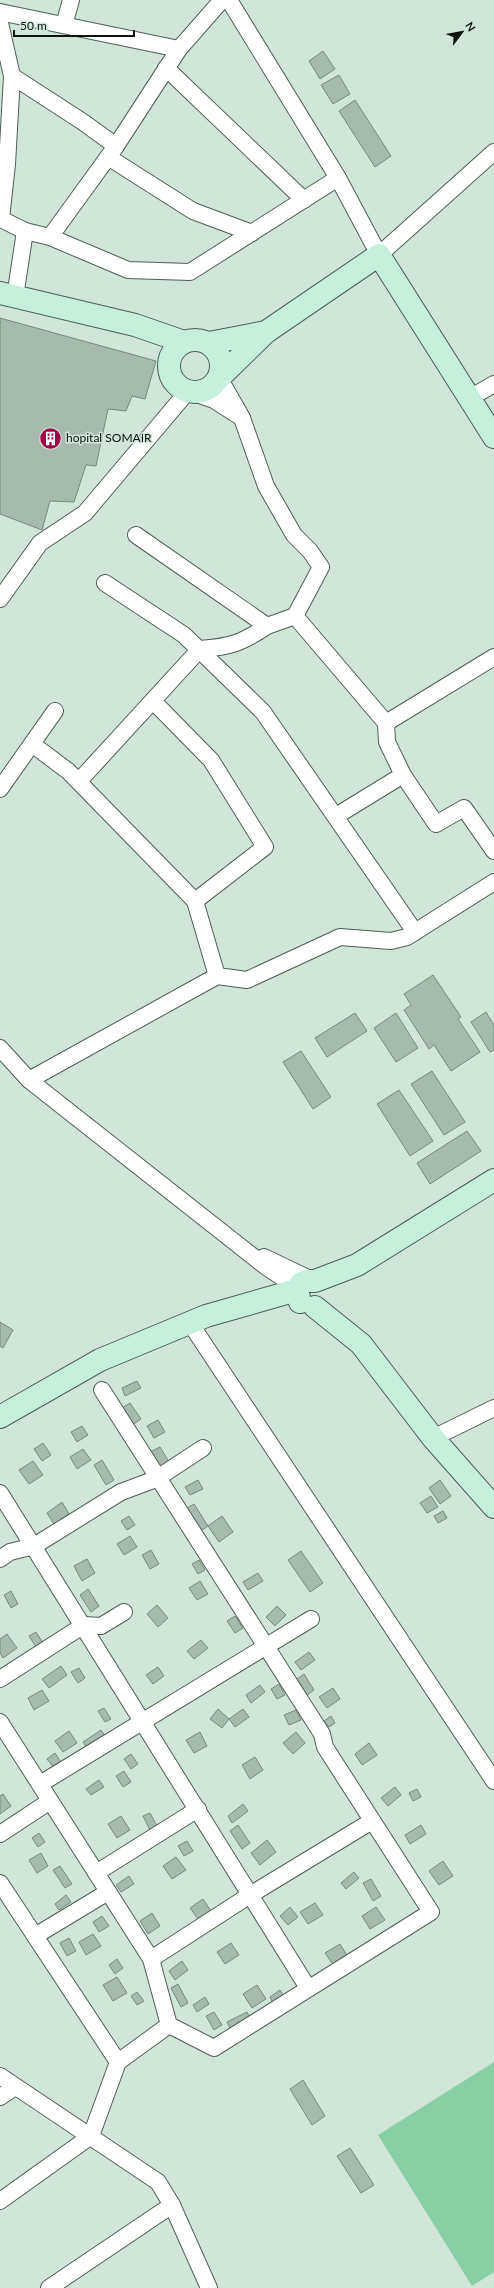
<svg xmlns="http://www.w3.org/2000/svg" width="494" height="2288" viewBox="0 0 494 2288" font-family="Lato,sans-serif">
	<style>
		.green { fill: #89cfa6 }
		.building { fill: #a6baad; stroke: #778a7e }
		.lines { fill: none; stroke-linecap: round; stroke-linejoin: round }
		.street-casing { stroke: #4d5f54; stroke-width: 18 }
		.secondary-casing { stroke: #4d5f54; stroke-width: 24 }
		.street { stroke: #fff; stroke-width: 16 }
		.secondary { stroke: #c5f1dc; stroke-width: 22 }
		.labels { text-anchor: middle; stroke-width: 3; stroke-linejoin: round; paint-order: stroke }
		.poi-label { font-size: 12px; fill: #0c130f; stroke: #d1e6d9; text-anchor: start }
	</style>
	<rect width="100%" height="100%" fill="#d1e6d9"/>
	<!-- green -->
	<polygon class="green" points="494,2062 494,2272 472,2286 378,2135"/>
	<!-- building -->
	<g class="building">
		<polygon points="323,51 335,69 320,79 309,61"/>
		<polygon points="339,75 350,94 333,104 321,85"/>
		<polygon points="355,100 391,156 375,167 339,111"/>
		<polygon points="0,318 156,361 145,399 132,396 126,411 108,409 96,466 86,465 74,502 50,501 42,530 0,514"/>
		<polygon points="433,975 461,1017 458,1019 480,1052 451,1071 434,1045 429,1049 404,1010 411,1005 404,994"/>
		<polygon points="486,1012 494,1025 494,1050 490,1052 471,1022"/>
		<polygon points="355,1013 367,1031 327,1057 315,1038"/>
		<polygon points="396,1013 418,1048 396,1062 374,1028"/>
		<polygon points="301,1051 331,1097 313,1109 283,1062"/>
		<polygon points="432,1071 465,1122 444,1135 411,1084"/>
		<polygon points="399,1090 433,1141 410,1156 377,1104"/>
		<polygon points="467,1131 481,1151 430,1184 417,1163"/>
		<polygon points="0,1322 13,1330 3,1348 0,1346"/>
		<polygon points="137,1381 141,1388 125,1396 122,1388"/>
		<polygon points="130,1403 141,1419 134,1424 122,1408"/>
		<polygon points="158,1420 165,1432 154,1438 147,1426"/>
		<polygon points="82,1426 88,1435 77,1442 71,1432"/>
		<polygon points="43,1443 51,1455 42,1461 34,1449"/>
		<polygon points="160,1447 169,1462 160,1468 150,1452"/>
		<polygon points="83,1449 91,1460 77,1469 70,1457"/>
		<polygon points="102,1460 114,1480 106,1485 94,1465"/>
		<polygon points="33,1461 43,1475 29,1484 19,1470"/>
		<polygon points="198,1480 203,1489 190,1495 185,1487"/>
		<polygon points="440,1480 451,1496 440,1504 429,1488"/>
		<polygon points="431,1496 438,1507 427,1513 420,1503"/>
		<polygon points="62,1502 69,1514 54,1524 47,1513"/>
		<polygon points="194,1504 208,1526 201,1531 187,1508"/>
		<polygon points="443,1511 447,1518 438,1523 434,1516"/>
		<polygon points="129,1516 135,1525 127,1530 121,1521"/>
		<polygon points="222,1516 233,1532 219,1542 208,1526"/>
		<polygon points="130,1536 137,1547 124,1555 117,1544"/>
		<polygon points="151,1550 159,1564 150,1569 142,1555"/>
		<polygon points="301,1551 323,1583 310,1592 288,1560"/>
		<polygon points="87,1559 95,1573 82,1581 74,1566"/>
		<polygon points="199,1560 205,1570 198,1574 192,1564"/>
		<polygon points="258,1573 263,1581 248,1590 243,1582"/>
		<polygon points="200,1581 208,1594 197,1600 189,1588"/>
		<polygon points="88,1589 99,1606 91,1612 80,1595"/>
		<polygon points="11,1591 18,1604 11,1608 4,1595"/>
		<polygon points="157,1605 168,1618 158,1627 147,1614"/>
		<polygon points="277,1606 286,1615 275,1626 266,1617"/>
		<polygon points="235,1616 243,1628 235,1633 227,1621"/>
		<polygon points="36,1632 45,1646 38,1650 29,1636"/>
		<polygon points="7,1634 17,1648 3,1658 0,1653 0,1639"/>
		<polygon points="201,1640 208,1648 194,1659 187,1651"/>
		<polygon points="309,1652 315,1660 301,1670 295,1662"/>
		<polygon points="61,1666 67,1675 49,1688 42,1679"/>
		<polygon points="158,1667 164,1676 153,1684 146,1675"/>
		<polygon points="79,1668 85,1678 78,1683 71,1672"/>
		<polygon points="304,1674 314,1690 307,1695 297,1679"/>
		<polygon points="279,1684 285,1695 277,1699 271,1689"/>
		<polygon points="260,1685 265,1692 251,1703 246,1695"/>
		<polygon points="333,1688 340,1699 327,1708 319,1697"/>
		<polygon points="42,1690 49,1701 34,1710 28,1698"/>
		<polygon points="104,1708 111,1719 105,1722 98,1711"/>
		<polygon points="218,1709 229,1719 222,1728 210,1719"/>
		<polygon points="243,1709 249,1717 235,1727 229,1719"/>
		<polygon points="296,1710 301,1720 289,1725 284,1715"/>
		<polygon points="331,1716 335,1723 329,1727 324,1721"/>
		<polygon points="101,1730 106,1737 88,1750 83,1742"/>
		<polygon points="69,1731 77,1743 63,1752 55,1741"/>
		<polygon points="200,1732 207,1746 194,1753 186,1740"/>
		<polygon points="296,1732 305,1743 293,1754 283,1743"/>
		<polygon points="369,1743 377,1755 362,1765 355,1754"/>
		<polygon points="55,1753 62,1764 55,1769 47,1759"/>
		<polygon points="131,1754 138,1764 131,1769 124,1759"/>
		<polygon points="255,1757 263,1770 250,1779 242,1765"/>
		<polygon points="124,1771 131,1782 123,1787 116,1776"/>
		<polygon points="99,1780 104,1787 91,1795 86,1789"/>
		<polygon points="395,1787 401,1795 388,1806 381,1798"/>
		<polygon points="417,1789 421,1797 413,1801 409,1793"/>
		<polygon points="3,1794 11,1806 0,1814 0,1796"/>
		<polygon points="243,1804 248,1811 232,1823 228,1816"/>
		<polygon points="150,1813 157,1826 150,1830 143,1816"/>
		<polygon points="121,1816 130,1830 117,1838 108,1824"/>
		<polygon points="238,1825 250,1843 242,1849 230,1831"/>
		<polygon points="421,1825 426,1834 410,1844 405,1835"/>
		<polygon points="39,1833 45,1842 38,1847 32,1838"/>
		<polygon points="267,1840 276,1852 260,1865 251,1853"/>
		<polygon points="187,1841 193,1851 184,1856 178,1846"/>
		<polygon points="41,1853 48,1866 37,1873 29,1860"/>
		<polygon points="176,1857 186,1870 172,1879 163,1866"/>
		<polygon points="443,1861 453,1876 439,1885 429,1871"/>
		<polygon points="60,1866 72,1884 65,1888 53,1870"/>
		<polygon points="354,1872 359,1878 346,1889 341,1883"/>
		<polygon points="129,1876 134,1884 121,1892 116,1885"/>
		<polygon points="371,1879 381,1896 373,1901 363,1883"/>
		<polygon points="66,1895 71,1902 59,1910 55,1904"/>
		<polygon points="203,1899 211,1911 198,1919 190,1908"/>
		<polygon points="315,1903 323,1915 308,1924 300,1912"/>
		<polygon points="290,1907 298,1917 288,1925 280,1916"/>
		<polygon points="376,1907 385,1920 370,1929 362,1916"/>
		<polygon points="152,1913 160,1926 148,1934 140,1921"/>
		<polygon points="102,1916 109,1926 99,1932 93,1922"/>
		<polygon points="93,1934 101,1946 86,1955 79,1942"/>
		<polygon points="69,1938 76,1951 67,1956 60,1943"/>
		<polygon points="231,1943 239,1955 225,1964 217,1952"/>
		<polygon points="340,1944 348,1957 334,1966 325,1953"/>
		<polygon points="117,1959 123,1968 115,1974 109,1965"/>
		<polygon points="182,1961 188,1970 175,1980 169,1971"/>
		<polygon points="117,1977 127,1993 113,2001 103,1985"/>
		<polygon points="178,1984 188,2003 181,2007 171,1988"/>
		<polygon points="257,1985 266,1999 252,2008 243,1994"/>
		<polygon points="280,1990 284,1997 273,2003 270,1997"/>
		<polygon points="137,1992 144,2001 137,2005 131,1996"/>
		<polygon points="205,1997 209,2004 197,2012 193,2005"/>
		<polygon points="214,2012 222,2025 214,2030 206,2016"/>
		<polygon points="247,2012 250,2018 230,2028 227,2022"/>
		<polygon points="303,2080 325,2116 312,2125 290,2089"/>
		<polygon points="350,2148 374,2185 361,2193 337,2156"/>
	</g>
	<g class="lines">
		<defs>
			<g id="street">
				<polyline points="229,0 338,178 379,255 494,152"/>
				<polyline points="0,12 179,49"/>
				<polyline points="0,23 12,76 7,164 1,219 25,231 15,297"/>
				<polyline points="64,25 71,0"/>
				<polyline points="166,68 304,200"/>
				<polyline points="12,76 83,122 116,146"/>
				<polyline points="108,157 193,211 252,233"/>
				<polyline points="25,231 50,237 116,146 179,49 222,0"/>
				<polyline points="50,237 128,270 190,272 338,178"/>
				<polyline points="217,382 225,388 242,418 266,486 294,535 310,551 321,567 295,616"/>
				<polyline points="470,398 494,384"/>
				<polyline points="136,535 267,626 295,616 386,723 494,657"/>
				<polyline points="105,583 184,635 263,712 415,932"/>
				<polyline points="0,599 40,543 85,513 188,391 214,400 242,418"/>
				<polyline points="153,701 211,760 265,847 195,901"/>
				<polyline points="386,723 387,742 403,775 436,824 464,808 494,851"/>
				<polyline points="32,744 68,771 195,901 217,976"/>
				<path d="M 79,781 L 200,649 C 230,647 242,643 267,626"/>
				<polyline points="0,789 55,711"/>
				<polyline points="336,816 403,775"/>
				<polyline points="0,1048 29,1080 265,1266 298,1288"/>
				<polyline points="29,1080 217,976 247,980 340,937 391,941 407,937 494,882"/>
				<polyline points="264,1257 312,1280"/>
				<polyline points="190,1323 494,1781"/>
				<polyline points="433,1438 494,1408"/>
				<polyline points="0,1493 308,1988"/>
				<polyline points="0,1559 10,1552 34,1546 121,1492 156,1479 203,1448"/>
				<polyline points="0,1679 84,1625 101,1626 124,1612"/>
				<polyline points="0,1722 151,1959 169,2025 214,2048 431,1912 325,1747 322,1734 102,1390"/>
				<polyline points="40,1784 311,1619"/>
				<polyline points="0,1834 50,1801"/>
				<polyline points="96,1873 198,1809"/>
				<polyline points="0,1883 118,2062"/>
				<polyline points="35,1936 108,1892"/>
				<polyline points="151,1959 250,1895 372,1821"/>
				<polyline points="0,2076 158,2182 172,2205 209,2288"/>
				<polyline points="0,2097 15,2087"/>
				<polyline points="0,2201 91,2136 118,2062 169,2025"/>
				<polyline points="49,2288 172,2205"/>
			</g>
			<g id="secondary">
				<polyline points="0,293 135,325 184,342"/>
				<circle cx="195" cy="366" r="26"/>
				<polyline points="209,343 266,332"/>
				<polyline points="220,377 266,332 379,255 494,437"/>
				<polyline points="300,1302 297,1290 301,1283 306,1281 315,1281 357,1265 494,1180"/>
				<polyline points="315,1307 361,1344 433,1438 494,1507"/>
				<polyline points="0,1417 100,1360 206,1316 297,1290"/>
			</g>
		</defs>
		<!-- street casing -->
		<use href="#street" class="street-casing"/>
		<!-- secondary casing -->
		<use href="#secondary" class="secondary-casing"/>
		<!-- street -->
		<use href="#street" class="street"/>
		<!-- secondary -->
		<use href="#secondary" class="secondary"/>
	</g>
	<!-- icons -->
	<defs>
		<symbol id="building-disc" viewBox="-11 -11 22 22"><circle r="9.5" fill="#a00444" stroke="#d1e6d9"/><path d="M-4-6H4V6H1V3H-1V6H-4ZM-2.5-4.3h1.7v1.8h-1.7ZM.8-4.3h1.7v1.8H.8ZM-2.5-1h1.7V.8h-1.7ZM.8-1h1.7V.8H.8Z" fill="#fff"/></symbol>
	</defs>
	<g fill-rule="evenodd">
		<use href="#building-disc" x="38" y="426" width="25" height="25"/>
	</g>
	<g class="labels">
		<!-- poi labels -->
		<g class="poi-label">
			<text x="66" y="442">hopital SOMAIR</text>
		</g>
	</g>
	<!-- north arrow -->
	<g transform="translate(462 32) rotate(58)" stroke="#d1e6d9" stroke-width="3" paint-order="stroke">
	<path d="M0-3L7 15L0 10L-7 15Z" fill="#0c130f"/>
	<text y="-6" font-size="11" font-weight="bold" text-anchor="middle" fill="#0c130f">N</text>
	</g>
	<!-- scale -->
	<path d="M14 30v6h120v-6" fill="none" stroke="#0c130f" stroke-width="2"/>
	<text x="20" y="30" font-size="12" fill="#0c130f" stroke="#d1e6d9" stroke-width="3" paint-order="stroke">50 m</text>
</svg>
